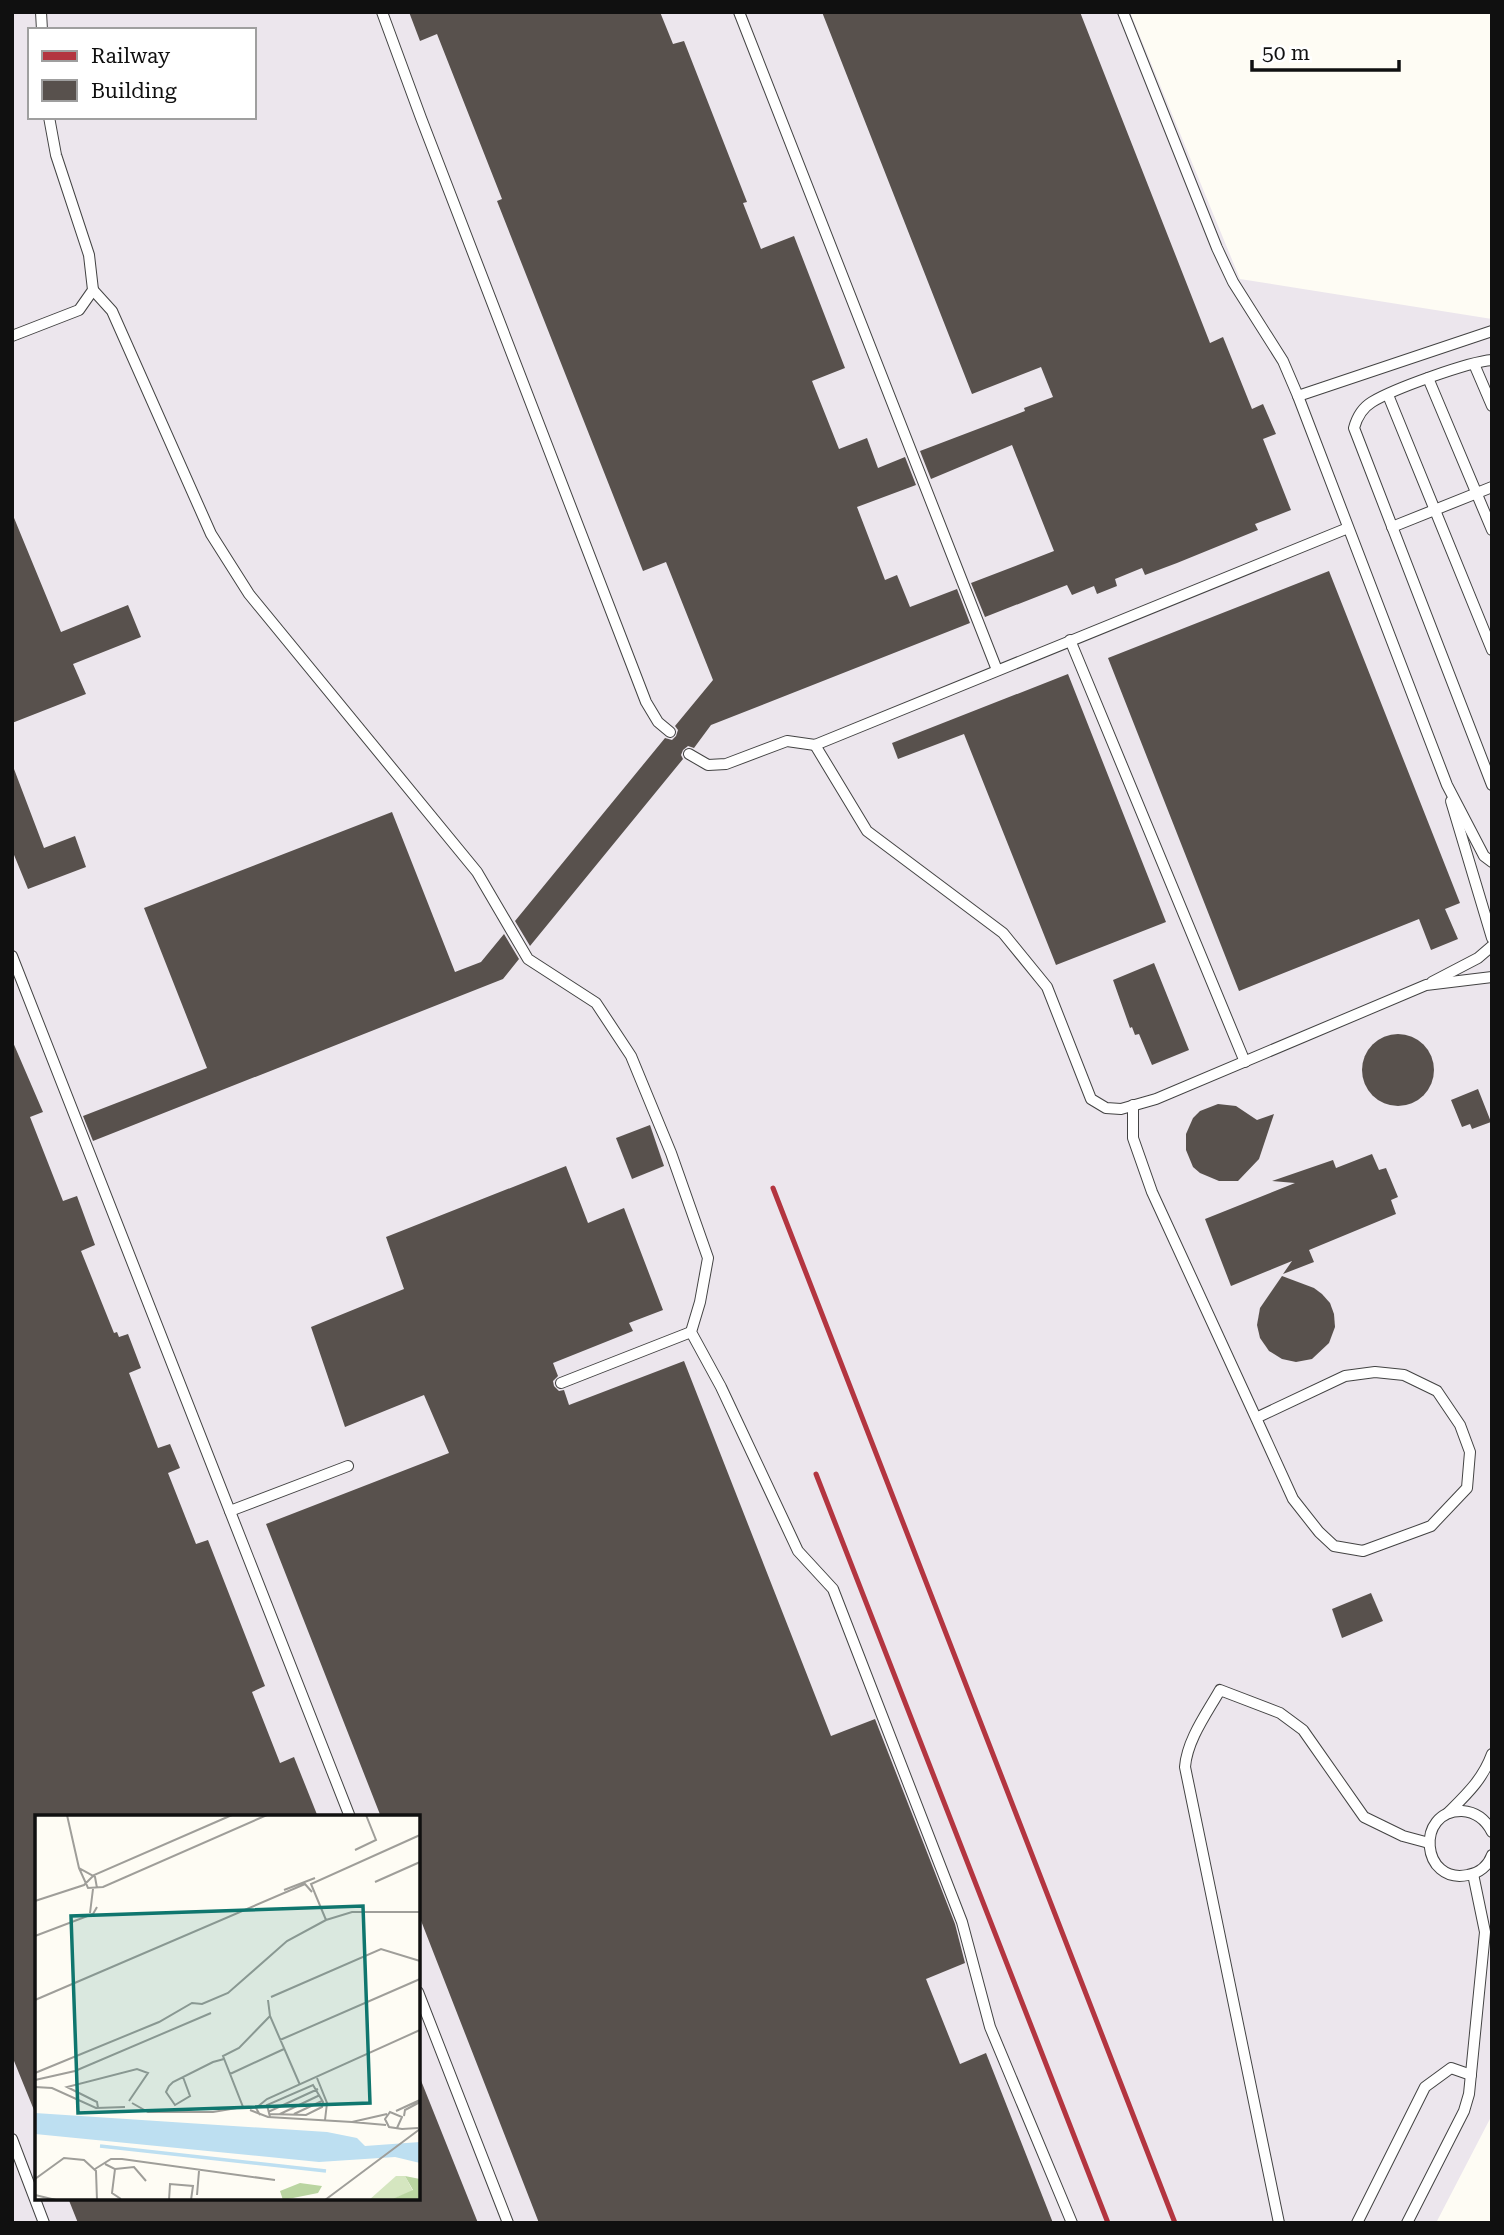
<svg xmlns="http://www.w3.org/2000/svg" width="1504" height="2235" viewBox="0 0 1504 2235" font-family="'Roboto Serif',serif">
	<style>
		.industrial { fill: #ece6ed; fill-rule: evenodd }
		.building { fill: #58514d }
		.lines { fill: none; stroke-linecap: round; stroke-linejoin: round }
		.lane-casing { stroke: #434343; stroke-width: 12 }
		.lane { stroke: #fff; stroke-width: 10 }
		.rail { stroke: #b33540; stroke-width: 5 }
		.inset-river { fill: none; stroke: #bddff1; stroke-width: 3.5 }
		.inset-road { fill: none; stroke: #9f9e99; stroke-width: 2 }
		.view { fill: #0f766e; fill-opacity: 0.15; stroke: #0f766e; stroke-width: 3.5 }
		.inset-edge { fill: none; stroke: #101010; stroke-width: 3.5 }
	</style>
	<rect width="100%" height="100%" fill="#fefcf4"/>
	<!-- industrial -->
	<path class="industrial" d="M 12,12 L 1130,12 L 1240,279 L 1492,319 L 1492,2115 L 1436,2223 L 12,2223 ZM 30,30 L 254,30 L 254,117 L 30,117 ZM 37,1817 L 418,1817 L 418,2198 L 37,2198 Z"/>
	<!-- building -->
	<g class="building">
		<polygon points="409,12 660,12 673,44 684,41 747,202 743,203 761,249 794,236 845,368 812,381 839,449 867,438 878,468 905,457 916,485 857,507 885,580 897,575 910,607 957,589 970,623 711,725 694,748 688,746 683,750 681,755 683,759 530,946 515,921 665,738 672,740 676,736 678,730 675,726 713,680 666,562 643,571 497,201 502,199 437,34 420,41"/>
		<polygon points="822,12 1080,12 1210,343 1223,337 1252,409 1263,404 1276,434 1263,439 1291,510 1255,524 1258,530 1177,563 1145,575 1142,568 1115,579 1117,586 1097,594 1094,586 1072,595 1067,585 985,617 971,583 1054,551 1012,445 931,479 920,451 1025,411 1024,408 1053,397 1041,367 972,394"/>
		<polygon points="12,513 61,632 128,605 141,637 73,664 86,694 12,723"/>
		<polygon points="1329,571 1460,903 1445,909 1458,939 1431,950 1419,919 1239,991 1108,658"/>
		<polygon points="1068,674 1166,922 1056,965 964,734 898,759 892,743"/>
		<polygon points="14,769 44,848 75,836 86,867 28,889 12,850"/>
		<polygon points="392,812 455,972 481,962 504,934 519,959 503,979 93,1141 83,1116 207,1068 144,908"/>
		<polygon points="1154,963 1189,1050 1152,1065 1139,1034 1135,1035 1132,1027 1130,1028 1113,980"/>
		<circle cx="1398" cy="1070" r="36"/>
		<polygon points="12,1040 43,1112 30,1117 63,1201 77,1196 95,1245 81,1251 114,1333 117,1332 119,1337 128,1334 141,1368 129,1373 158,1448 170,1444 180,1468 168,1473 196,1544 208,1540 265,1686 252,1692 280,1763 294,1757 318,1817 37,1817 36,2115 12,2056"/>
		<polygon points="1478,1089 1491,1122 1472,1129 1470,1124 1462,1127 1451,1100"/>
		<polygon points="1218,1104 1236,1106 1257,1120 1274,1114 1259,1159 1238,1181 1219,1181 1200,1173 1193,1167 1186,1150 1186,1134 1193,1118 1200,1111"/>
		<polygon points="650,1125 664,1166 632,1179 616,1138"/>
		<polygon points="1372,1154 1379,1170 1386,1168 1398,1197 1391,1200 1396,1214 1309,1250 1314,1262 1283,1274 1292,1261 1231,1286 1205,1219 1295,1183 1272,1181 1333,1160 1336,1168"/>
		<polygon points="566,1166 588,1223 624,1208 663,1310 629,1323 633,1331 553,1363 558,1376 553,1381 554,1386 559,1391 564,1390 569,1405 684,1361 831,1736 875,1719 955,1924 965,1963 926,1979 960,2064 986,2053 1053,2223 539,2223 418,1913 418,1817 381,1817 266,1524 449,1453 424,1395 345,1427 311,1327 404,1289 386,1237"/>
		<polygon points="1282,1276 1314,1288 1322,1294 1330,1303 1334,1314 1335,1327 1329,1343 1312,1359 1296,1362 1282,1359 1269,1351 1260,1338 1257,1325 1260,1308"/>
		<polygon points="1371,1593 1383,1621 1342,1638 1332,1609"/>
		<polygon points="418,2073 478,2223 78,2223 68,2198 418,2198"/>
	</g>
	<g class="lines">
		<defs>
			<g id="lane">
				<polyline points="41,12 42,30"/>
				<polyline points="382,12 421,118 646,702 658,722 670,732"/>
				<polyline points="739,12 997,670"/>
				<polyline points="1123,12 1217,248 1233,282 1283,361 1298,396 1447,785 1484,856 1492,862"/>
				<polyline points="93,290 112,311 211,534 249,594 477,872 528,959 596,1003 631,1056 671,1153 708,1258 700,1302 691,1332 721,1387 798,1551 833,1589 962,1922 990,2027 1072,2223"/>
				<polyline points="12,336 79,310 93,290 89,255 56,155 49,117"/>
				<path d="M 1492,360 C 1468,362 1393,389 1372,402 C 1362,408 1357,417 1354,428 L 1492,785"/>
				<polyline points="1474,364 1492,406"/>
				<polyline points="1428,378 1492,530"/>
				<polyline points="1388,395 1492,650"/>
				<polyline points="1298,396 1492,331"/>
				<polyline points="1392,527 1492,487"/>
				<polyline points="1070,640 1245,1062"/>
				<polyline points="815,745 867,831 1003,933 1047,987 1091,1099 1106,1108 1121,1109 1156,1099 1426,985 1492,977"/>
				<polyline points="689,754 708,765 726,764 787,741 815,745 1348,528"/>
				<polyline points="1451,801 1492,938"/>
				<polyline points="12,956 350,1817"/>
				<polyline points="1432,982 1478,958 1492,946"/>
				<polyline points="1133,1105 1133,1138 1152,1192 1256,1418 1293,1499 1319,1532 1334,1546 1363,1551 1431,1526 1467,1488 1470,1452 1460,1425 1437,1391 1404,1375 1375,1372 1345,1376 1256,1418"/>
				<polyline points="561,1383 691,1332"/>
				<polyline points="230,1511 348,1466"/>
				<path d="M 1448,1813 C 1467,1794 1483,1779 1492,1754"/>
				<path d="M 1492,1832 C 1486,1820 1476,1812 1462,1811 C 1415,1810 1421,1885 1468,1875 C 1479,1873 1488,1866 1492,1855"/>
				<polyline points="418,1992 508,2223"/>
				<polyline points="12,2139 44,2223"/>
				<path d="M 1279,2223 L 1185,1767 C 1187,1740 1207,1713 1220,1690 L 1280,1713 L 1303,1730 L 1364,1817 L 1403,1836 L 1429,1843"/>
				<polyline points="1357,2223 1425,2087 1451,2068 1471,2075"/>
				<polyline points="1407,2223 1464,2111 1469,2094 1485,1932 1473,1874"/>
			</g>
		</defs>
		<!-- lane casing -->
		<use href="#lane" class="lane-casing"/>
		<!-- lane -->
		<use href="#lane" class="lane"/>
		<!-- rail -->
		<g class="rail">
			<polyline points="773,1188 1175,2223"/>
			<polyline points="816,1474 1108,2223"/>
		</g>
	</g>
	<!-- overview -->
	<g transform="translate(35 1815)">
		<rect width="385" height="385" fill="#fefcf4"/>
		<path d="M 361,361 L 370,361 L 378,376 L 355,385 L 334,385 Z" fill="#d5e6c0"/>
		<path d="M 370,361 L 385,364 L 385,385 L 355,385 L 378,375 ZM 265,368 L 287,371 L 283,378 L 248,385 L 245,376 Z" fill="#bad5a1"/>
		<path d="M 0,298 L 292,317 L 322,323 L 330,331 L 385,327 L 385,348 L 360,342 L 284,347 L 0,319 Z" fill="#bddff1"/>
		<path class="inset-river" d="M 65,331 L 291,356"/>
		<path class="inset-road" d="M 32,0 L 44,53 L 60,62 L 62,73M 385,20 L 276,69 L 291,105 L 317,97 L 385,97M 320,35 L 341,25 L 331,0M 44,53 L 53,73 L 68,72 L 232,0M 340,67 L 385,47M 249,75 L 280,63M 0,86 L 49,70 L 59,60 L 197,0M 55,98 L 58,74M 0,121 L 58,99 L 62,92M 236,182 L 346,134 L 385,146M 0,185 L 270,69 L 277,77M 233,185 L 235,201 L 265,270M 245,225 L 385,164M 0,258 L 124,207 L 157,188 L 167,189 L 193,178 L 252,126 L 291,105M 195,259 L 249,234M 148,262 L 155,281 L 140,290 L 131,277 L 134,271 L 138,267 L 178,247 L 189,244M 282,263 L 292,288 L 290,305M 0,265 L 40,256 L 176,198M 0,272 L 17,273 L 61,293 L 90,292M 97,288 L 113,297 L 178,297 L 208,292 L 188,241 L 204,233 L 235,201M 63,293 L 62,287 L 32,272 L 102,254 L 113,258 L 94,286M 215,295 L 233,302 L 317,307M 361,296 L 385,285M 233,297 L 283,274M 245,299 L 285,280M 259,299 L 287,286M 225,300 L 221,293 L 232,284 L 385,215M 369,301 L 370,295 L 385,287M 235,302 L 232,290 L 278,270 L 288,287 L 287,292 L 271,300 L 235,299M 351,310 L 317,307 L 352,299M 362,313 L 367,302 L 355,297 L 350,304 L 354,312 L 367,314 L 383,313M 70,349 L 80,354 L 77,378 L 86,384M 60,354 L 76,344 L 87,344 L 240,365M 80,354 L 99,352 L 111,366M 0,364 L 29,343 L 49,345 L 61,356 L 62,385M 0,380 L 21,385M 162,380 L 164,356M 134,385 L 135,369 L 158,371 L 156,385M 290,385 L 385,314"/>
		<path class="view" d="M 328,91 L 335,288 L 43,298 L 36,101 Z"/>
		<rect width="385" height="385" class="inset-edge"/>
	</g>
	<!-- border -->
	<rect width="1504" height="2235" fill="none" stroke="#101010" stroke-width="28"/>
	<!-- legend -->
	<rect x="28" y="28" width="228" height="91" fill="#ffffff" stroke="#9f9f9f" stroke-width="2"/>
	<rect x="42" y="51" width="35" height="10" fill="#b33540" stroke="#9f9f9f" stroke-width="2"/>
	<text x="91" y="63" font-size="21" fill="#101010">Railway</text>
	<rect x="42" y="80" width="35" height="21" fill="#58514d" stroke="#9f9f9f" stroke-width="2"/>
	<text x="91" y="98" font-size="21" fill="#101010">Building</text>
	<!-- scale -->
	<path d="M1252 60v10h147v-10" fill="none" stroke="#101010" stroke-width="3.5"/>
	<text x="1262" y="60" font-size="21" fill="#101010" stroke="#ffffff" stroke-width="5" paint-order="stroke">50 m</text>
</svg>
